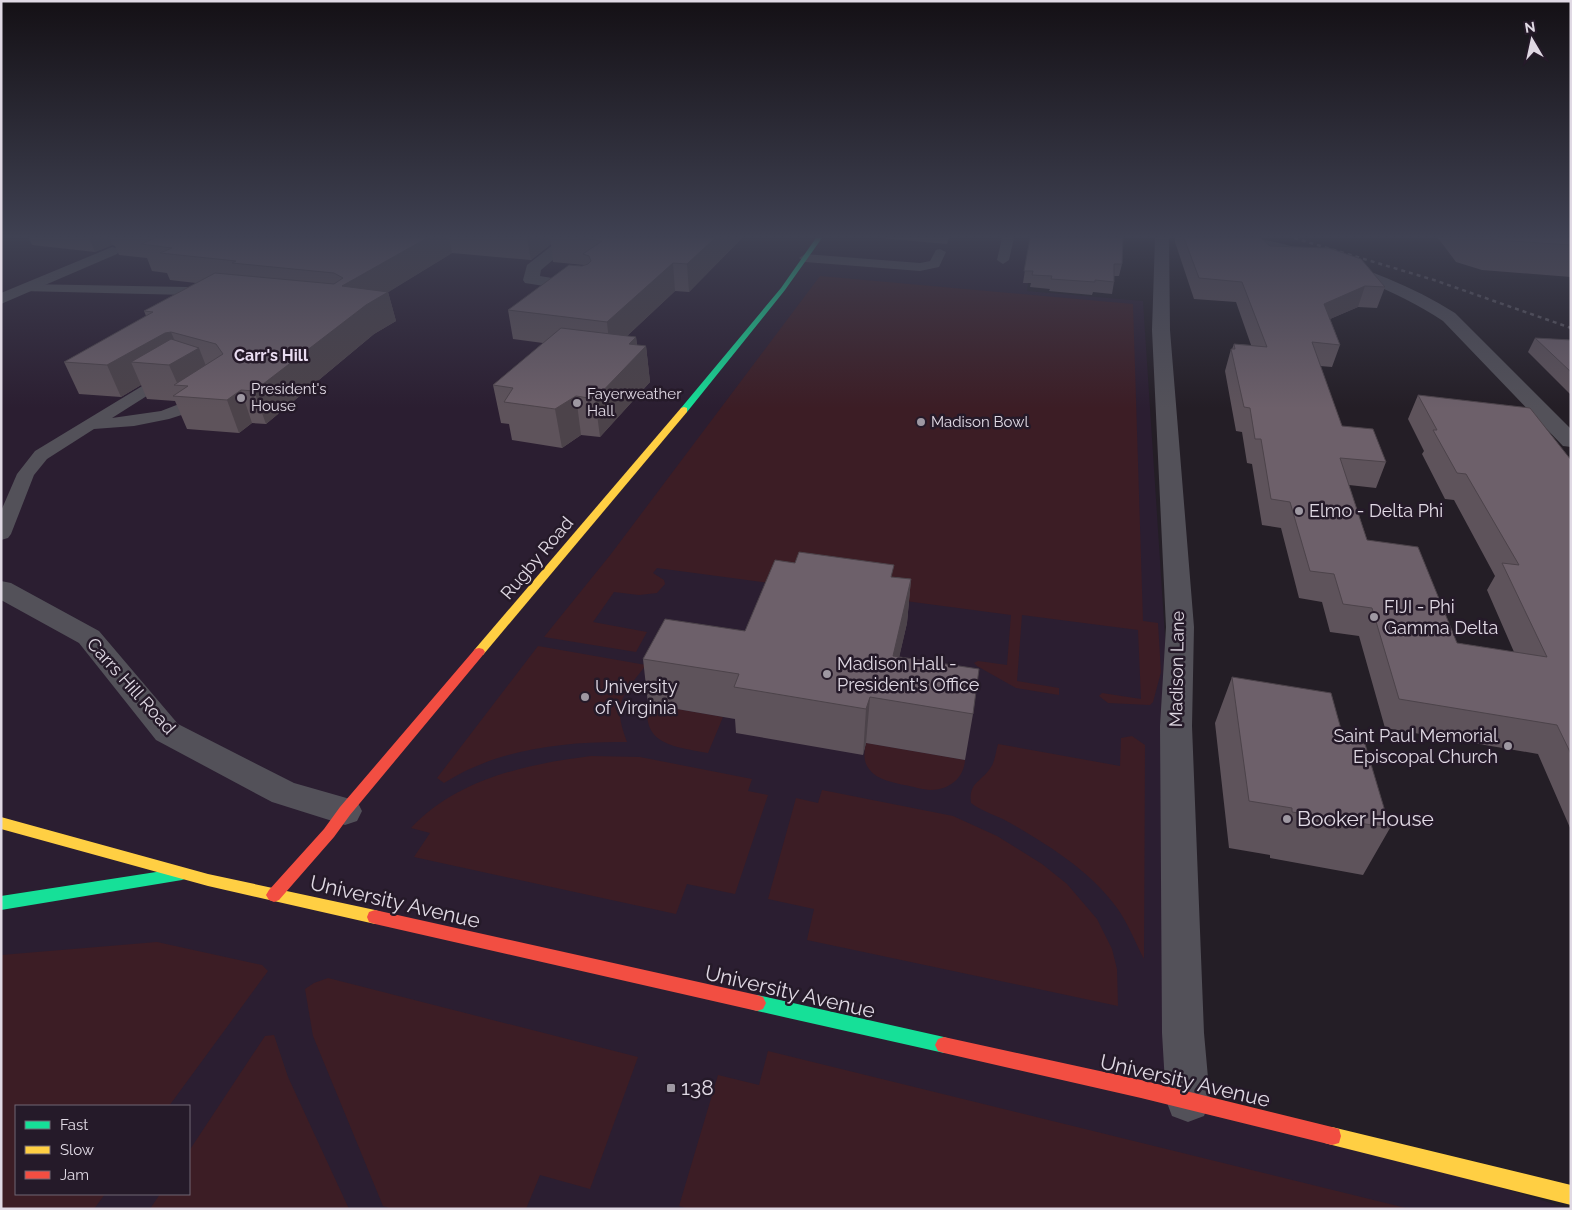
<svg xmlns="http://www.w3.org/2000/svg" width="1572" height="1210" viewBox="0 0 1572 1210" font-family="Raleway,sans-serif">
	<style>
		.built { fill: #2b1e31; fill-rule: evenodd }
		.green { fill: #3c1d25 }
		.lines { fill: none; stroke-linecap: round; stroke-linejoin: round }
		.lane { fill: #535159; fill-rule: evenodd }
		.street { fill: #535159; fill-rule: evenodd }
		.fast { fill: #16e098; fill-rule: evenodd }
		.slow { fill: #ffcf43; fill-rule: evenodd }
		.jam { fill: #f24e42; fill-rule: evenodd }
		.rail { stroke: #5e5a62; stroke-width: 2.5; stroke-dasharray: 4 4; stroke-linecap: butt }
		.wall { fill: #5e535b }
		.shaded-wall { fill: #4c434a }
		.building { fill: #6d606a; stroke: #4c434a }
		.poi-dot { fill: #9e98a2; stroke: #251a29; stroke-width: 2 }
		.labels { text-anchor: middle; stroke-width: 5; stroke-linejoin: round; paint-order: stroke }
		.far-poi-label { font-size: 15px; fill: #e0d9e4; stroke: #251a29; text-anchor: start }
		.far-neighbourhood-label { font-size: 16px; font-weight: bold; fill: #e9dcf1; stroke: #251a29 }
		.poi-label { font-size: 18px; fill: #e0d9e4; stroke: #251a29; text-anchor: start }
		.street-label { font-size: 18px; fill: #e0d9e4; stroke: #251a29 }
		.near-poi-label { font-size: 21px; fill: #e0d9e4; stroke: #251a29; text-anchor: start }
		.near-street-label { font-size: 21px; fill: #e0d9e4; stroke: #251a29 }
	</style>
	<rect width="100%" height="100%" fill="#241e26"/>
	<!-- built -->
	<path class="built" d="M 1,238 L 1035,238 L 1027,291 L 1143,301 L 1195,1094 L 1571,1209 L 1,1209 ZM 16,1106 L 189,1106 L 189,1194 L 16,1194 Z"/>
	<!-- green -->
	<g class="green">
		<polygon points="820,276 1133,304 1143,621 1158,623 1161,672 1153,702 1150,705 1108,703 1099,696 1102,693 1141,699 1138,630 1022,615 1017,681 1059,688 1059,695 1016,688 977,666 974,663 978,661 1007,665 1011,615 657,568 653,573 664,580 665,584 657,593 639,595 614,592 593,622 647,632 636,652 544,637 611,554"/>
		<path d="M 538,646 L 646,665 C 622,696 612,703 627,742 C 565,741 497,749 444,783 L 437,778 Z"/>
		<path d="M 648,704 L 723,717 L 708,753 C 678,747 641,746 648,704 Z"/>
		<path d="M 1132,736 L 1145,745 L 1144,959 C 1135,942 1128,923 1117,908 C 1090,871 1051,847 1012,824 C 999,816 983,812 971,803 C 968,782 983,781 991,767 C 995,761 996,751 998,744 L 1120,766 L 1121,738 Z"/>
		<path d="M 866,743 L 965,760 C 964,778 949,790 931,790 C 923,790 912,786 904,785 C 892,782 877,780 869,769 C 863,761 864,753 866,743 Z"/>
		<path d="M 591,756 L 640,757 L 752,779 L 748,791 L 768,795 L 735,894 L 687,884 L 676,914 L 414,857 L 430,833 L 411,828 C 457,779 527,764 591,756 Z"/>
		<polygon points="822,790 953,816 997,836 1042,864 1067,884 1097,919 1112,949 1117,969 1118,1006 807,940 814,909 768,899 796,798 818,803"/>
		<polygon points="157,942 262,965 268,971 169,1106 16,1106 16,1194 105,1194 94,1209 1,1209 1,955"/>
		<polygon points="328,978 638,1057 590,1189 540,1175 526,1209 393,1209 383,1206 313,1036 305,989 314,983"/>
		<polygon points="274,1035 288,1077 349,1209 150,1209 160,1194 189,1194 189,1151 265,1036"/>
		<polygon points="768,1051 1410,1209 689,1209 679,1206 718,1075 759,1085"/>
	</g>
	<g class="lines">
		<!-- lane -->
		<g class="lane">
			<polygon points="1002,238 1014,238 1009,260 1003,264 997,260"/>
			<polygon points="940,249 946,252 939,267 920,271 805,262 799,258 805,254 920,263 930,261 936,250"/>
			<polygon points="26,284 187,287 210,290 216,294 210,298 187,295 22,291 20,288"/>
			<polygon points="167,372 172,374 175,377 172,380 112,418 161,411 205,394 211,396 213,399 197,410 169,419 134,426 94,429 47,459 34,475 11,534 8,538 1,540 1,511 17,474 35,451 162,374"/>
		</g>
		<!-- street -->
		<g class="street">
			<polygon points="562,238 579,238 541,270 540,276 588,284 590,287 588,290 582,292 525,283 523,280 527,265"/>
			<polygon points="1155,238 1169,238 1170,330 1194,627 1192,726 1204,1033 1210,1100 1204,1116 1188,1122 1172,1116 1166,1100 1162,1033 1160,726 1166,627 1152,330"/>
			<path d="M 1238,238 C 1268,238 1288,245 1317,254 C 1366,268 1412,286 1455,313 L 1571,429 L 1571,447 L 1563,446 L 1443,321 C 1381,280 1311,261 1240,241 Z"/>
			<polygon points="112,247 117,248 119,251 117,254 1,304 1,293"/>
			<polygon points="1,581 11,583 99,631 178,724 294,783 357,801 362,811 357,821 345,825 272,802 156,740 79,643 1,600"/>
		</g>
		<!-- fast -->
		<g class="fast">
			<polygon points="816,238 822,238 785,290 687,412 681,412 681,408 781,288"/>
			<polygon points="182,868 187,870 190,874 187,878 182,880 1,910 1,896"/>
			<polygon points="757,995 944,1037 950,1039 953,1045 950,1051 944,1053 757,1011 751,1009 748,1003 751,997"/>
		</g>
		<!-- slow -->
		<g class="slow">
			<polygon points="684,407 687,408 687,412 483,655 475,655 473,652 475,649 681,408"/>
			<polygon points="1,817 208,874 375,910 381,912 383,917 381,922 375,924 208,886 1,829"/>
			<polygon points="1332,1127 1571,1185 1571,1205 1332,1145 1325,1143 1323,1136 1325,1129"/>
		</g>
		<!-- jam -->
		<g class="jam">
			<polygon points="479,648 483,649 485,652 483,655 350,815 334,837 279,900 274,902 269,900 266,895 269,890 324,829 340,807 475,649"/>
			<polygon points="375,910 757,995 763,997 766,1003 763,1009 757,1011 375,924 369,922 367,917 369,912"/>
			<polygon points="944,1037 1141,1080 1332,1127 1339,1129 1341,1136 1339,1143 1332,1145 1141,1098 944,1053 938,1051 935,1045 938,1039"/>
		</g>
		<!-- rail -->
		<polyline class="rail" points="1294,238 1434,280 1571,328"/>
	</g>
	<!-- wall -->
	<g class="wall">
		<polygon points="29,238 742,238 689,292 675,291 627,336 636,337 637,345 646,346 650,382 600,437 581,435 562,448 512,440 509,424 501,423 493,385 543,343 513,339 508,310 584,265 553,262 551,244 531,260 452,253 388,292 396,321 374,334 266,424 252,423 239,433 187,429 175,401 147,399 141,385 121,397 79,394 64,362 146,316 144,311 196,283 170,280 167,273 152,271 147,258 119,255 115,246 112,245 95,252 32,245"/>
		<polygon points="880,238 949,238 947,244"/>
		<polygon points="1030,238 1122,264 1119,276 1114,276 1114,282 1112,294 1093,292 1092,295 1049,291 1050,289 1030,287 1031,283 1023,283"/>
		<polygon points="1175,238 1261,238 1270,246 1385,287 1377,308 1358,307 1330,319 1340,345 1332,367 1320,366 1342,426 1386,462 1376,488 1349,485 1367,540 1457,643 1514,652 1487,590 1495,576 1454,500 1445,499 1422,454 1424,451 1408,419 1418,395 1571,460 1571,830 1538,754 1385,728 1359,636 1330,632 1322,602 1299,598 1281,528 1262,525 1252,464 1247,463 1242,432 1236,431 1225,371 1231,349 1232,349 1234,344 1251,345 1236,302 1194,299 1175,242"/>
		<polygon points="1438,238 1571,238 1571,277 1482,270 1456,262"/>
		<polygon points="1535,338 1571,340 1571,395 1528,352"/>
		<polygon points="893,577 911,579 907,623 899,657 973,714 965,760 866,743 863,755 736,733 735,719 648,704 643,659 745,631"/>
		<polygon points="1232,677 1344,740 1390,828 1363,875 1270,858 1270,855 1229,848 1215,723"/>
	</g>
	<!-- shaded-wall -->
	<g class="shaded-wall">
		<polygon points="89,238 110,238 112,245 95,252"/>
		<polygon points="427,238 449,238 452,253 387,293 388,292 396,321 374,334 266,424 254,391 342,286"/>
		<polygon points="527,238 550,238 551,244 531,260"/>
		<polygon points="715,238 742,238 689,292 687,264"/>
		<polygon points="673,263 675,291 610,352 607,322"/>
		<polygon points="1365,286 1358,307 1316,325 1324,304"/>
		<polygon points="171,332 182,358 199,348 213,384 188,386 178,385 169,365 131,362 141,385 121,397 107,365 165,333"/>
		<polygon points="636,337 638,354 646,346 650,382 600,437 595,399 629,344"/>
		<polygon points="241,390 252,423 239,433 227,400"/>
		<polygon points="576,396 581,435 562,448 555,409"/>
		<polygon points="911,579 907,623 889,702 893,656"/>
		<polygon points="870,697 866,743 863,755 866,709"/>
	</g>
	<!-- building -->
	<g class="building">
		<polygon points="155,238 427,238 342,286 388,292 366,305 254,391 241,390 227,400 173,396 188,386 174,385 223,354 216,344 171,332 165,333 107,365 64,362 153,312 144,311 215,273 334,284 343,278 334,273 232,263 236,261 160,253 172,248 141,244"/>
		<polygon points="579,238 715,238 687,264 673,263 607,322 508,310 569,265 582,266 588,264 591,261 589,256 583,254 602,241"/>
		<polygon points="1030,238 1123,238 1122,264 1114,264 1114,282 1095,280 1095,282 1051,279 1052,276 1032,275 1033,271 1024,271"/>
		<polygon points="1184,238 1261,238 1270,246 1329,248 1361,259 1385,287 1365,286 1324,304 1340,345 1312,342 1342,426 1373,429 1386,462 1340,458 1367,540 1418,547 1457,643 1547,657 1502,563 1519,565 1466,474 1457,473 1433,430 1437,430 1418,395 1530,408 1571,460 1571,754 1557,725 1399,699 1372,608 1343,604 1334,574 1310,571 1290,502 1271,499 1261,439 1255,439 1250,408 1244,407 1231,349 1235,349 1234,344 1267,347 1242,282 1199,278"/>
		<polygon points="1490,238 1571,238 1571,245 1495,240"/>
		<polygon points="561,328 636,337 629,344 646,346 595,399 576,396 555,409 504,402 513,388 493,385"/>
		<polygon points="1535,338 1571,340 1571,372"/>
		<polygon points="171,339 199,348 169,365 131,362"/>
		<polygon points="799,552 894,565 891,577 911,579 893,656 979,669 973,714 870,697 866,709 734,687 739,674 643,659 665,619 745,631 775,560 795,563"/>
		<polygon points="1232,677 1331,693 1344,740 1365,744 1390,828 1292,812 1292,808 1249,801"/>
	</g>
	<!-- sky -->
	<linearGradient id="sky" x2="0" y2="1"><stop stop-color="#141015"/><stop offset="0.58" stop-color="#3f4152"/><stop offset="1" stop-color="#3f4152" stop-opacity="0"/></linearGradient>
	<rect width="1572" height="408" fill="url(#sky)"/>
	<!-- markers -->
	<g class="poi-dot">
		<circle cx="241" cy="398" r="5"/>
		<circle cx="577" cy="403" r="5"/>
		<circle cx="921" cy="422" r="5"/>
		<circle cx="1299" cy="511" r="5"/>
		<circle cx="1374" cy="617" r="5"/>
		<circle cx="827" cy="674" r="5"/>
		<circle cx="585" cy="697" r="5"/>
		<circle cx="1508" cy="746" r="5"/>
		<circle cx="1287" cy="819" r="5"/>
		<rect x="666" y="1083" width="10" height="10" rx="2.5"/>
	</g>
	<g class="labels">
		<!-- far-poi labels -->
		<g class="far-poi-label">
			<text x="251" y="394">President's<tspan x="251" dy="17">House</tspan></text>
			<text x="587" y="399">Fayerweather<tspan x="587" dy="17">Hall</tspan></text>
			<text x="931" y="427">Madison Bowl</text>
		</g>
		<!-- far-neighbourhood labels -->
		<g class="far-neighbourhood-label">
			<text x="271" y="361">Carr's Hill</text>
		</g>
		<!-- poi labels -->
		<g class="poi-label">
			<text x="1309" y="517">Elmo - Delta Phi</text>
			<text x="1384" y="613">FIJI - Phi<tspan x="1384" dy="21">Gamma Delta</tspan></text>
			<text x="837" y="670">Madison Hall -<tspan x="837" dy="21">President's Office</tspan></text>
			<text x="595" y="693">University<tspan x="595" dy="21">of Virginia</tspan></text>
			<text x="1498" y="742" text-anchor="end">Saint Paul Memorial<tspan x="1498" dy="21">Episcopal Church</tspan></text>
		</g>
		<!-- street labels -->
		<g class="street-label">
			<text transform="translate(537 558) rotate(-50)" y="6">Rugby Road</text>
			<text transform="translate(1177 669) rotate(-89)" y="6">Madison Lane</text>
			<text transform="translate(131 686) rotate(48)" y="6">Carrs Hill Road</text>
		</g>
		<!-- near-poi labels -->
		<g class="near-poi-label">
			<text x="1297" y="826">Booker House</text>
			<text x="681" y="1095">138</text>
		</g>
		<!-- near-street labels -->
		<g class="near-street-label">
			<text transform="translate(395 902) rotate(13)" y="7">University Avenue</text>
			<text transform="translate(790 992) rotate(13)" y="7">University Avenue</text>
			<text transform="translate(1185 1081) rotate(13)" y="7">University Avenue</text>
		</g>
	</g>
	<!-- border -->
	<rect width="1572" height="1210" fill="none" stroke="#e0d9e4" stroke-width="5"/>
	<!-- legend -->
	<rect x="15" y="1105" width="175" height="90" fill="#251a29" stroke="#706674"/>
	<rect x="25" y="1121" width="25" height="8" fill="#16e098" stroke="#706674"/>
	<text x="60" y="1130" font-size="15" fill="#e0d9e4">Fast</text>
	<rect x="25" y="1146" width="25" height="8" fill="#ffcf43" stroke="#706674"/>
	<text x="60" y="1155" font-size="15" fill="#e0d9e4">Slow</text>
	<rect x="25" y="1171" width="25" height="8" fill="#f24e42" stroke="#706674"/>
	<text x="60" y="1180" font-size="15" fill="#e0d9e4">Jam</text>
	<!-- north arrow -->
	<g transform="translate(1532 40) rotate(351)" stroke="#251a29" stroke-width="4" paint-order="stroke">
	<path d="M0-4L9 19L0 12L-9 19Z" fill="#e0d9e4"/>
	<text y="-8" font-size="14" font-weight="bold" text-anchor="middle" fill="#e0d9e4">N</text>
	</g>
</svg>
